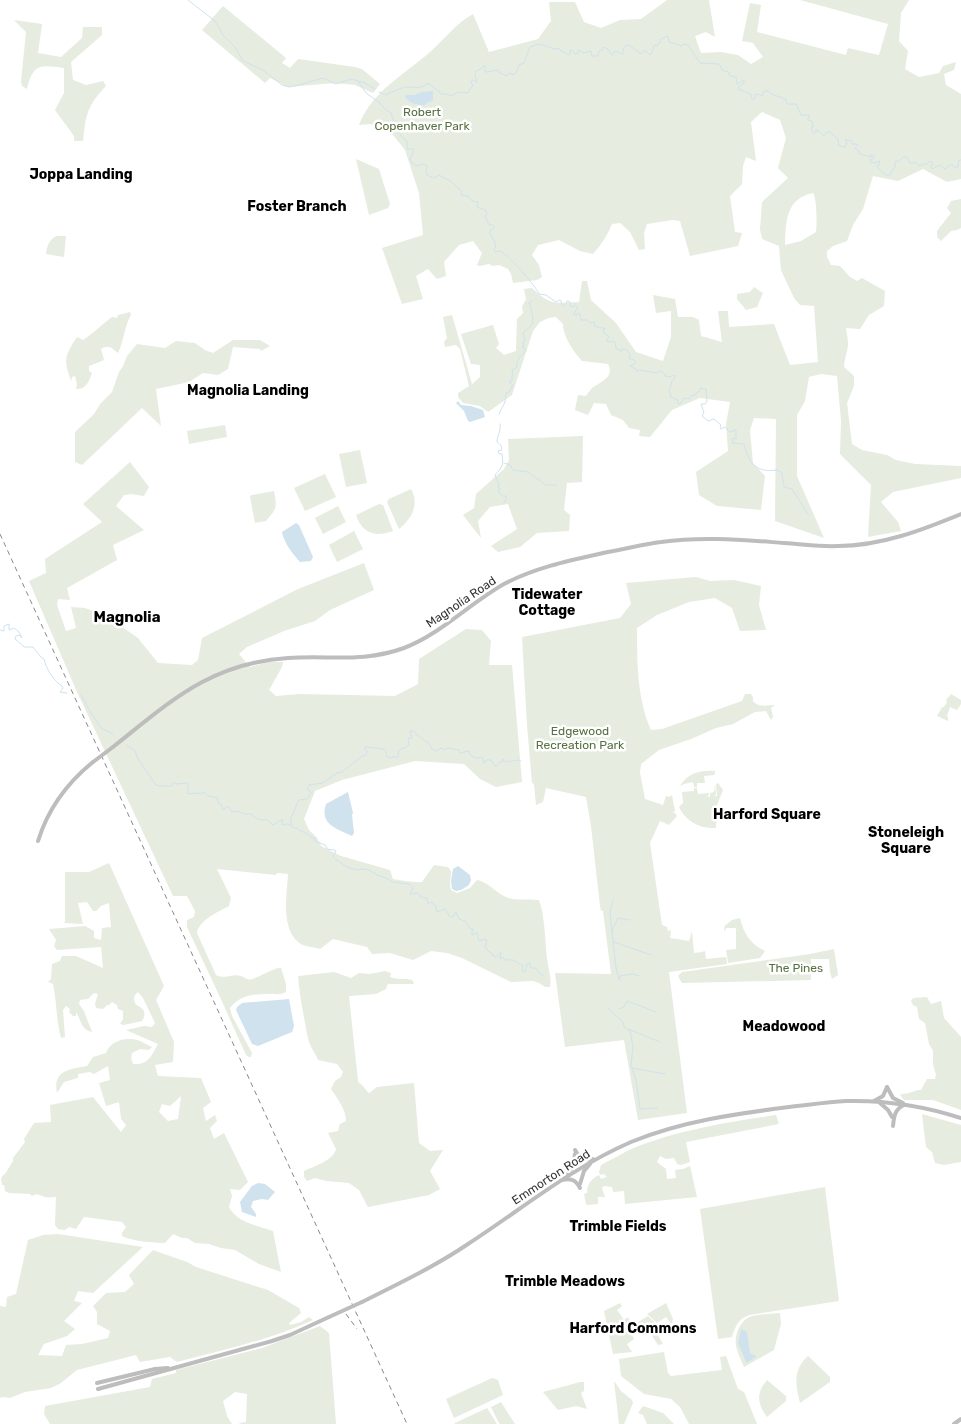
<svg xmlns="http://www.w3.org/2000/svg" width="961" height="1424" viewBox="0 0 961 1424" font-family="Rubik,sans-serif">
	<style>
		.green { fill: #e6ecdf; fill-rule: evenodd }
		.water { fill: #cfe2ee }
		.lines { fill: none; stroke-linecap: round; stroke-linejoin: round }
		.stream { stroke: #cfe2ee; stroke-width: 1 }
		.secondary { stroke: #bdbdbd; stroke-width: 4 }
		.rail { stroke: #888; stroke-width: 1; stroke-dasharray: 5 4; stroke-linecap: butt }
		.secondary-bridge { stroke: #bdbdbd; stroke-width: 4 }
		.labels { text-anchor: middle; stroke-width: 5; stroke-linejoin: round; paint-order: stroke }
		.park-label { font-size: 12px; fill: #56703f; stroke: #fff }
		.street-label { font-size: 12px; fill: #333; stroke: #fff }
		.neighbourhood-label { font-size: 14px; font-weight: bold; fill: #000; stroke: #fff }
		.quarter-label { font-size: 15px; font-weight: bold; fill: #000; stroke: #fff }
	</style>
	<rect width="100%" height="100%" fill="#fff"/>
	<!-- green -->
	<g class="green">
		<path d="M 667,0 L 709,0 L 715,37 L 706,32 L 695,36 L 701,53 L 721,52 L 738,55 L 751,64 L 763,57 L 753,43 L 742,41 L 750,3 L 761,5 L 757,32 L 846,55 L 848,48 L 879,55 L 888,24 L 800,0 L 909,0 L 901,13 L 899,41 L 908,51 L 905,69 L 919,77 L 939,73 L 943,66 L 956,62 L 954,70 L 944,74 L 946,85 L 961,94 L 961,179 L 947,182 L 923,169 L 898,181 L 873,176 L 863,209 L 853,225 L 847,241 L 833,246 L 827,251 L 827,257 L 831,265 L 840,266 L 850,277 L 857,281 L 862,278 L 885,291 L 884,306 L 869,315 L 860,329 L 846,328 C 847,334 848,340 848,346 C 847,353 844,360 844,367 L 854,376 L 854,386 L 847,403 L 852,444 L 862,450 L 887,455 L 896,460 L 915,464 L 961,466 L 961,478 L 893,492 L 881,502 L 898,522 L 901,531 L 868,537 L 871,485 L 840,454 L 841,421 L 837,376 L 821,374 L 809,377 L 805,401 L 797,415 L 797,476 L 824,538 L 775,521 L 776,419 L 754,418 L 750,430 L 753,463 L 765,476 L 761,510 L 717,506 L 699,495 L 696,472 L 728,451 L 726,424 L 730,402 L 700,398 L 672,410 L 650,437 L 639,436 L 640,430 L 629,428 L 623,420 L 611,415 L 606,404 L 594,403 L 588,415 L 575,410 L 578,395 L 586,396 C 589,392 591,388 595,386 C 604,380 614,376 608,364 L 582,361 C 574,352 563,337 563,324 L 556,317 L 548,318 L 540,322 L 533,331 L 512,395 L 488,412 L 480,406 L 463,403 L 458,397 L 458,393 L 469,386 L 460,349 L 456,345 L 445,347 L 444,342 L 447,338 L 443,317 L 452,315 L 472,384 L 480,377 L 480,365 L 471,364 L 461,334 L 493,325 L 499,344 L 496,348 L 504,355 L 516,351 L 517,319 L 523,313 L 522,307 L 526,299 L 524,289 L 532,288 C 551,306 554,303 579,302 L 582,281 L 587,281 L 591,300 L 616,323 L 636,352 L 663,361 L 671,337 L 671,311 L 656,313 L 653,295 L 675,299 L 678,317 L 693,317 L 699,320 L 701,336 L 722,342 L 718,311 L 728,311 L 729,327 L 774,324 L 790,365 L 818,362 L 814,306 L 800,305 L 794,298 L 781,270 L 779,246 L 762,239 L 760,229 L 762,202 L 788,178 L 778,168 L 786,138 L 780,120 L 762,112 L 751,122 L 756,161 L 746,157 L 743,166 L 742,184 L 730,196 L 735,232 L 742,233 L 738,246 L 690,256 L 680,221 L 672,220 L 647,224 L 644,233 L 645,249 L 639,250 L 630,232 L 620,223 L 612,224 C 607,236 601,245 593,254 L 580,251 L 559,240 L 538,245 L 532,255 L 539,265 L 542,277 L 537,280 L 513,283 L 511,274 L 508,269 L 499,265 L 493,266 L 489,264 L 480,266 L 477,265 L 482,253 L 473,241 L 459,245 L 444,262 L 446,276 L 437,279 L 428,269 L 416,276 L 423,299 L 402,304 L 382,248 L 423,235 L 419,193 L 405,150 L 393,135 L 371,124 L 359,125 C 372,91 404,75 430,52 C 445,39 455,24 473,14 L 489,52 L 538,39 L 551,21 L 549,2 L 575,2 L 584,22 L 601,28 L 620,20 L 641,19 ZM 813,193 C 817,199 817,224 816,232 L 801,241 L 785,245 C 786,222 785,199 813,193 Z"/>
		<polygon points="223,6 286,58 282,63 290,68 298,59 355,67 362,69 380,84 373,93 355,85 335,83 288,87 270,78 265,83 202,30"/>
		<path d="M 14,20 L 42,24 L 38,53 L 61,57 L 82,38 L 83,27 L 102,27 L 102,35 L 71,62 L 73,80 L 86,85 L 103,81 L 106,86 C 87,106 86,114 83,141 L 74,141 L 74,136 L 55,110 L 64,93 L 64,68 C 41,65 33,63 27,89 L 22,86 L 21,81 L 26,32 Z"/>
		<polygon points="356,159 379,169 390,204 388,208 369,215"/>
		<polygon points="961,199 961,228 957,230 951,231 941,241 937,237 937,231 951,213 947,208 951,201"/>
		<path d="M 57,236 L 66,236 L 64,257 L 46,254 C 47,246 49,239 57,236 Z"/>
		<polygon points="754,287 763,293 757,307 746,310 737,299 737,294 750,292"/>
		<path d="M 130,312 L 131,315 C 124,327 124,341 118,353 C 112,348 108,344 101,349 L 104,360 L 89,366 L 89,371 L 92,373 C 89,381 87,389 76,389 L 77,384 L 75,376 L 72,377 L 71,381 C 64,359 64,357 77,337 L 83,340 C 90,336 104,323 112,317 L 117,318 L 118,315 Z"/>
		<polygon points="233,340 260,340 270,346 261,351 260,349 233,347 228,369 218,375 203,373 189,382 156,389 161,426 142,408 82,465 75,462 75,432 94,414 101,403 112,392 119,372 123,366 127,356 137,344 165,348 176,341 195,343 205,350 213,353"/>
		<polygon points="225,425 227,437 189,444 187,431"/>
		<polygon points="583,436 582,482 567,483 564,510 570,515 569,531 537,533 520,547 498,552 491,546 517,529 508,504 490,507 478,521 481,538 463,515 474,508 476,494 504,469 509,460 508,439"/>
		<polygon points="360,450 367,483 346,487 339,454"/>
		<path d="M 130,462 L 149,487 L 144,496 L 131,494 L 124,495 L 116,506 L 144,530 L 113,545 L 117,560 L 67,588 L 70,600 L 58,599 L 57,605 L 66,631 L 76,628 L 71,607 L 85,608 L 108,617 L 138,638 L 158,663 L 192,665 L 198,660 L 202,638 L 298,589 L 364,563 L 374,590 L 330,610 L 315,621 L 284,631 L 247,647 L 239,654 L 250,667 L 268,662 L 283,662 L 282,667 L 269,690 L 276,696 L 300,694 L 395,696 L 418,684 L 419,659 L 466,629 L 482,630 L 491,641 L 489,665 L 512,665 L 522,782 L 496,787 L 480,779 L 464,764 L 415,761 L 342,780 L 315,791 L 304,819 L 309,830 L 317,838 L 321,846 L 341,856 L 390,870 L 393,879 C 400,880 416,883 422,882 L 434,865 L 448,867 L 451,871 L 450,885 L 451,890 L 457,893 L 470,888 L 477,880 C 488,882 494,891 504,896 C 515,902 527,898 539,900 C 545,916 545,942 547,959 C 548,968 552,978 550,987 L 545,987 L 539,983 L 533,981 L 511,982 L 462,958 L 447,953 L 431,951 L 413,960 L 390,953 L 372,954 L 367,947 L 333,939 L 320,949 C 314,947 306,947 301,944 C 280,931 287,895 288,874 L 277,873 L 276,875 L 217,869 L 231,898 L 229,906 C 218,912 199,920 197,933 L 216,975 C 226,980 231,973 241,976 C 245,977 247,981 252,979 C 260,977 269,970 279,968 L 281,968 L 286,984 L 286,992 C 279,996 274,993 266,994 C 252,994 239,996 230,1008 L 232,1016 L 252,1053 L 251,1057 L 249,1057 L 246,1055 L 220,997 L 187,927 L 187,920 L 194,917 L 195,911 L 187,896 L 173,896 L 77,692 L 29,581 L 46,573 L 45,559 L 102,522 L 83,504 Z"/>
		<polygon points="325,474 336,497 305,511 294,488"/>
		<path d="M 411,489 C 420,505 411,519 399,529 L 387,502 L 389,499 Z"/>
		<path d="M 274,491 C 277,508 277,508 266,521 L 255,523 L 250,496 L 252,495 Z"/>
		<path d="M 379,504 L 383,505 L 393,531 C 375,538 362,533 356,515 Z"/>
		<polygon points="338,506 346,522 323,534 315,518"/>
		<polygon points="354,531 363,549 337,562 329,545"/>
		<path d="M 696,577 L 710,581 L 734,580 L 761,586 L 759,605 L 766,630 L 740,631 L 732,608 L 715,598 L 689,602 L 657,615 L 637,628 C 637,662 637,699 651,730 L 662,729 L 742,701 L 745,694 L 751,694 L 753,697 L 753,701 C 759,708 767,705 775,705 L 771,708 L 773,717 L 771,720 L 766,711 L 755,712 L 733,724 L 716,728 L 691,739 L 659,750 L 641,764 L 640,773 L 645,799 L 663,805 L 666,796 L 669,797 L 672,795 L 675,811 L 673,813 L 675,813 L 677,816 L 669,825 L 660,821 L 650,843 L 662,925 L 667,927 L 668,931 L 671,930 L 670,938 L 689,941 L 692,931 L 694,953 L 702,952 L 705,951 L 706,959 L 726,957 L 727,964 L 669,972 L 687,1113 L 638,1120 L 624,1040 L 565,1047 L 555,973 L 611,974 L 603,911 L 601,911 L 600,906 L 591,826 L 586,797 L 546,788 L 543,802 L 536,805 L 534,784 L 532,783 L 527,725 L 522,637 L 620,618 L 631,604 L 626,583 Z"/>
		<polygon points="951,694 961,700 961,704 957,710 950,707 947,716 948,717 948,721 937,716 942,707 944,707 947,702 946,700"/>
		<path d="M 715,771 L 715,774 L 714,775 L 704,776 L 705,783 L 697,783 L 697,787 L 694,787 L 693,782 L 684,784 L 680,786 C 688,773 700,770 715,771 Z"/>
		<path d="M 718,783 L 723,790 L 717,805 L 716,828 C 700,829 685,821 679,807 L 683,803 L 682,792 L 694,791 L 694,788 L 697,788 L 698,794 L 709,793 L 708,797 L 710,797 L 710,793 L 714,792 L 715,784 L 716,795 L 713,796 L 717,796 L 716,784 Z"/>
		<path d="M 109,863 L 164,986 L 156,1000 L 174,1042 L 173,1062 L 155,1065 L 158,1076 L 201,1078 L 211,1102 L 203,1108 L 206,1121 L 215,1115 L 217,1121 L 210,1128 L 214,1139 L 224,1133 L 248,1182 L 240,1190 L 230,1189 L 232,1196 L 229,1207 C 237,1223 257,1225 273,1231 L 281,1272 L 259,1264 L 235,1250 L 221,1248 L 209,1244 L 195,1243 L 187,1238 L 182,1238 L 173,1234 L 165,1243 C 154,1243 132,1241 122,1236 L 122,1233 L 126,1227 L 122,1222 L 84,1217 L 76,1229 L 69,1227 L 65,1230 L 58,1229 L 55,1225 L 56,1197 C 53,1197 48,1198 45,1197 C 39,1195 38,1193 32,1196 L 30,1194 L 9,1193 L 5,1191 L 4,1185 L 2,1185 L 1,1179 L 3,1175 L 5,1174 L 13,1161 L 13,1158 L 25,1142 L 24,1139 L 34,1123 L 51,1122 L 50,1105 L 93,1097 L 121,1132 L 126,1125 L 121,1119 L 119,1102 L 106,1106 L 99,1083 L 110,1080 L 108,1066 L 94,1074 L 90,1072 L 78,1074 L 78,1078 L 64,1082 L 57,1093 C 52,1070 71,1069 87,1066 L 93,1057 L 106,1053 C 110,1041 125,1037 137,1040 C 142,1041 147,1045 152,1047 L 149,1050 L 140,1049 L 132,1053 L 131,1058 L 133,1064 C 149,1065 151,1056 158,1044 L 126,1030 L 144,1026 L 152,1027 L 155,1023 L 143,998 L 138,992 C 133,996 133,999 136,1005 C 144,1008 147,1013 142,1021 L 124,1025 L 120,1024 L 123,1019 L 123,1011 L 118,1009 L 117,1005 L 112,1002 L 109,1005 L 107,1005 L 103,1009 L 96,1008 L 95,1004 L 98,994 L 94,993 L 88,999 L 80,1000 L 79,1004 L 84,1011 L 92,1032 C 80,1029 82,1021 76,1012 L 76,1016 L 73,1016 L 69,1012 L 70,1009 L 66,1006 L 63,1010 L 65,1037 L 61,1038 C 56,1020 57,1002 53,984 L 48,982 L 51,979 L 52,964 L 60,961 L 62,956 L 76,956 L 103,968 L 101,947 L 57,950 L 54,946 L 56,940 L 49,929 L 85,926 L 94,931 L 94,938 L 101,940 L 102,928 L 111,927 L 109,903 L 101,906 L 96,911 L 93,911 L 87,902 L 78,903 L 83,924 L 64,923 L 65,922 L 65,872 L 89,872 ZM 181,1096 L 178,1119 L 168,1121 L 159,1112 L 162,1104 L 170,1106 Z"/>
		<path d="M 740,918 C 744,934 750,944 765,951 L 760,958 L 728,963 L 726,950 L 736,949 L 736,928 L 726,928 L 725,931 L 724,931 L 725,924 L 726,925 L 732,920 Z"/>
		<polygon points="834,949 838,975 832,979 830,972 829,959 811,959 811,980 682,983 678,976 682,972 810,954"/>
		<path d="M 385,971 L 391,973 L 390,977 C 397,980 404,978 412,980 L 414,983 L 413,984 L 389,984 L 387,985 L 386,989 L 376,994 L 349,996 L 358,1081 L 359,1083 C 364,1085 365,1090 369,1093 L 377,1087 L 414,1083 L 419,1143 L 430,1151 L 443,1150 L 430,1171 L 440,1189 L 429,1195 L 368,1207 L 359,1190 L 349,1183 L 326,1181 L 315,1178 L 307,1181 L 304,1177 L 304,1171 C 314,1166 333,1161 336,1149 L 328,1133 L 338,1131 L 340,1124 L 346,1121 C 346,1109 337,1098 331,1089 L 335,1081 L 341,1077 L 343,1072 L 337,1064 L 318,1060 C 315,1053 309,1045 308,1038 C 304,1018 300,998 298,977 L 299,976 L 334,972 L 351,978 L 359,973 L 370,974 Z"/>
		<path d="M 927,997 L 931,1004 L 941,1001 L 944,1018 L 961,1037 L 961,1110 L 933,1100 L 904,1100 L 900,1095 C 904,1093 906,1094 909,1093 C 914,1092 915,1090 921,1090 L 927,1079 L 935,1079 L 936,1075 L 933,1064 L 933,1051 L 929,1044 L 925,1023 L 919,1019 L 917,1007 L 913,1005 L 911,1001 L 913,998 Z"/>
		<polygon points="922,1114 961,1125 961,1162 944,1165 935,1163 932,1152 926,1147"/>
		<path d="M 776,1115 L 779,1124 L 686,1142 L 690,1162 L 681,1165 L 677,1164 L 674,1158 L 666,1159 L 660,1156 L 657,1162 L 666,1169 L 667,1179 L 676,1178 L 675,1170 L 683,1169 L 690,1166 L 697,1197 L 625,1204 L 624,1191 L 613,1192 L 612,1187 L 604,1186 L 602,1188 L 605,1197 L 598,1197 L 598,1204 L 588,1205 L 586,1204 L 584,1194 L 587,1193 C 587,1184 591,1179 599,1175 L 601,1179 L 607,1177 L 604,1174 L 600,1175 L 599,1172 L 601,1165 C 613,1159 624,1152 636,1147 C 679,1130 730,1122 776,1115 Z"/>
		<path d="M 825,1187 L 839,1301 L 749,1315 C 738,1319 735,1327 732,1337 L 718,1339 L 700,1209 Z"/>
		<path d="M 58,1234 L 143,1247 L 93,1293 L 78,1291 L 74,1301 L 82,1303 L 64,1321 L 75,1329 L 67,1336 L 44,1344 L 38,1355 L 62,1356 L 66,1345 L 82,1344 L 108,1338 L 110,1331 L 97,1324 L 97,1312 L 93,1306 L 106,1293 L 125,1292 L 134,1284 L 129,1275 L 153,1250 L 187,1262 L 196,1267 L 268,1290 L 299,1308 L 301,1313 L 289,1323 L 290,1325 L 301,1322 L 309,1317 L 313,1320 C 270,1340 223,1350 177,1362 L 170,1357 L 140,1362 L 136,1355 L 77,1370 L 61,1383 L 51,1388 L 25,1392 L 10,1398 L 3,1397 L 0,1398 L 0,1306 L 6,1307 L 7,1297 L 16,1294 L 28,1240 L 43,1235 Z"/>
		<polygon points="620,1303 622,1306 617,1310 624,1320 628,1317 632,1326 648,1316 659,1327 655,1330 663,1344 658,1345 649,1331 644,1333 638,1326 630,1331 634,1339 627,1344 632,1352 613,1354 604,1311"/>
		<polygon points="666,1303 673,1319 672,1321 673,1322 671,1324 666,1317 657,1323 647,1314"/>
		<path d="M 780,1313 L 781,1324 L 774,1350 L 744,1367 C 741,1360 737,1352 736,1345 C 734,1334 741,1319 752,1316 C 761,1314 771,1314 780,1313 Z"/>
		<polygon points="320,1326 329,1333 336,1424 240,1424 239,1423 246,1422 247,1394 235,1392 223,1401 227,1416 232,1424 50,1424 44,1414 45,1406 150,1387 152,1379 176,1373 176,1370 262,1348"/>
		<polygon points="664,1352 668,1373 671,1376 722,1370 720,1357 726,1356 738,1389 744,1392 757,1424 689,1424 680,1407 671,1399 644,1394 621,1376 619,1359"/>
		<path d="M 808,1356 L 830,1377 L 830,1382 L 800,1403 C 796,1384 792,1371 808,1356 Z"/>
		<polygon points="492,1378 498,1380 503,1395 454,1418 446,1399"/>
		<path d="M 767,1380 L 786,1396 L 786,1401 L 767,1417 C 757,1403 756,1393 767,1380 Z"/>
		<polygon points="614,1381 621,1391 632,1400 633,1403 624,1424 619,1424"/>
		<polygon points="580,1382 584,1382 584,1391 581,1393 587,1409 576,1406 558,1410 543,1392"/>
		<polygon points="501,1402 515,1424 500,1424 499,1423 491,1407"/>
		<polygon points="643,1406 663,1413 674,1424 647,1424 643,1415 638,1413"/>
		<polygon points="487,1408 497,1424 454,1424 455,1423"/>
	</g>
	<!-- water -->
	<g class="water">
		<path d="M 433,91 L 433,101 L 428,102 L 425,105 C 417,105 410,104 405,97 L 406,95 L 414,95 L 422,92 Z"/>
		<polygon points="458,401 461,405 471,406 483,410 485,417 470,422 468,421 464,411 456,403"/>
		<path d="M 296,523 L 299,525 L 313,557 L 311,561 L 300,562 C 292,553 284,543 282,532 Z"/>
		<path d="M 348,792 L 353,813 L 352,815 L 354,833 L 352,836 C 338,829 319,825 326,804 Z"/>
		<polygon points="458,866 470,875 471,880 469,885 461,890 456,891 452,889 451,881 453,869"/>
		<polygon points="289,999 294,1026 292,1032 258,1046 252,1044 236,1010 237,1007 242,1003"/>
		<polygon points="258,1183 265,1184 275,1192 268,1200 262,1199 253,1201 251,1207 256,1214 256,1217 242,1212 240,1202 252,1186"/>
		<polygon points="741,1329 747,1332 750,1353 756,1356 756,1357 748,1362 746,1362 738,1343"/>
	</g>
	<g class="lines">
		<!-- stream -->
		<g class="stream">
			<polyline points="188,0 215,21 223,35 235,47 243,61 263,70 282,85 289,87 299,85 323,78 336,84 351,79 365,83 375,89"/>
			<path d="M 358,81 L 366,93 L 380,103 L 386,110 L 391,113 C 394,122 398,136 407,141 L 407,149 L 413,149 L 414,151 L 410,159 L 412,163 L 417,166 L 423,164 L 427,166 L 427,168 L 426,169 L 427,175 L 434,178 L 439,175 C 443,178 449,179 453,183 C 456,187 458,188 462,191 L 461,195 L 468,196 L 472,201 L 478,202 L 477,207 C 481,209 486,208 487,214 L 485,216 L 489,225 L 493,225 L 494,227 L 493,229 L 490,230 L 490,234 L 494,240 L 496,246 L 494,249 L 495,252 L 500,251 C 509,255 535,285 539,294 L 546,295 L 556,302 L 560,300 L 561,301 L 562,305 L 564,306 L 566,304 L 567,301 L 568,301 L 570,302 L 570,305 L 571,307 L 573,307 L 575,305 L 578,308 L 574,313 L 574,315 L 577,315 L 578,313 L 580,314 L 581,320 L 587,320 L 590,323 L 594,322 L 595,327 L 599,327 L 601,328 L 605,328 L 603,332 L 609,337 L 606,341 L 611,342 L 612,341 L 615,342 L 616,348 L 621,351 L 622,351 L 622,349 L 626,349 L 630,355 L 629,359 L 633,359 L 636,362 L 635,364 L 630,366 L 636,369 L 637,372 L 639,370 L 657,373 L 659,371 L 664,373 L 665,376 L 670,377 L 674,375 L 675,378 L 672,381 L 669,392 L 671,394 L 670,397 L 678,400 L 678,404 L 680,404 L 684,398 L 689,399 L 691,396 L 696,395 L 696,393 L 700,391 L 700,388 L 706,389 L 707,401 L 705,404 L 701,404 L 704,413 L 702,416 L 708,421 L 714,419 L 721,425 L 720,428 L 721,429 L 725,427 L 730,432 L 736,430 L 736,439 L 733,438 L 732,443 L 744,444 C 749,463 755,473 777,470 L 782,473 L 784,487 L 792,489 L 808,514"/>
			<path d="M 379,92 L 386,95 C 392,92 400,88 407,87 C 417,87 419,90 428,83 L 442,94 L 447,94 L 450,96 L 459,92 L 468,93 L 473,85 L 471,83 L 472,80 L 474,80 L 477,83 L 475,75 L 476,71 L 479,70 L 484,66 L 485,66 L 485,72 L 486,72 L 498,70 L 500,73 L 507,76 L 509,73 L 514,75 L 518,69 L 519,65 L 524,63 L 530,47 L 539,44 L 555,49 L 559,48 L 561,51 L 569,55 L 570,54 L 570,50 L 572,50 L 575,54 L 578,53 L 578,50 L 581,51 L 583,53 L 591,51 L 592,56 L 598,56 L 599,51 L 602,50 L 604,47 L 609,50 L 611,54 L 612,55 L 615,51 L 622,54 L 624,53 L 623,50 L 625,46 L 629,45 L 641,54 L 643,51 L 646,51 L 650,55 L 652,52 L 654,46 L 659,44 L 661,39 L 668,36 L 669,42 L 682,46 L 683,44 L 688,45 L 700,63 L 719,64 L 721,67 L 722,70 L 729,72 L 729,75 L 737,78 L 736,80 L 737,84 L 744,80 L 744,83 L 738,88 L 738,89 L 751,94 L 752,99 L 755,99 L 755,95 L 758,94 L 762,96 L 764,91 L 769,91 L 771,94 L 786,99 L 787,104 L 796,104 L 801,115 L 810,115 L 808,118 L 808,120 L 812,121 L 813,127 L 811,128 L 813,133 L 816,133 L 816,129 L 824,136 L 827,132 L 830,132 L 838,139 L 839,146 L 845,147 L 847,143 L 845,140 L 848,140 L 852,141 L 852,144 L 857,144 L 858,145 L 855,148 L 859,151 L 859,154 L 871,157 L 871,155 L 874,156 L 874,158 L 870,160 L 870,162 L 875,163 L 880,161 L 879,165 L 877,166 L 878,168 L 886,175 L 890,175 L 892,170 L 895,168 L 895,162 L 899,161 L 904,156 L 907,157 L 909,162 L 912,164 L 915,162 L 919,166 L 924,164 L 927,164 L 930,161 L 933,163 L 931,166 L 932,169 L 940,165 L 945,169 L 952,164 L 954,167 L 958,167 L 959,160 L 961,160"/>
			<path d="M 499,414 L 505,402 L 506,393 L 509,392 L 513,385 L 509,382 L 512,381 L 512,375 L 513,375 L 512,370 L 517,367 C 515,358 522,357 526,350 L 522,347 L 524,346 L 523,343 L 525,340 L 523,333 C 525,331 531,327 532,324 C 534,320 532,311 530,307 L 531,307 L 529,303 L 532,301"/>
			<path d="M 500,424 C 501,432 497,436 497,442 C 500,444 503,447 501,451 L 500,450 L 498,451 L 499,454 L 502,454 C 504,466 502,467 495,475 L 499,485 L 498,488 L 500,488 L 498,492 L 503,496 L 506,496 L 506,500 L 504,503"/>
			<polyline points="504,463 510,465 513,470 528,472 546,485 555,485 557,486"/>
			<path d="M 0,630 L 4,631 L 4,626 L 9,624 L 9,630 L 14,628 L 19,632 L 22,638 L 19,635 L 16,636 L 15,639 C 18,642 22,644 24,647 L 33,647 L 41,657 L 44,659 C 46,669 54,681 62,686 L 63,688 L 60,692 L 67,693"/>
			<polyline points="81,694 88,708 101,728 113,734"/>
			<path d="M 126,745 L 135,751 L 138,759 L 156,785 L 161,786 L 172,786 L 174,782 L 176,784 L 188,783 L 188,794 L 196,793 L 201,794 L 204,792 L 208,796 L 218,798 L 218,803 L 221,804 L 223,810 L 224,810 L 226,807 L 229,807 L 232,812 L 238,811 L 244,814 L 251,814 C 255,818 261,822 266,819 L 273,825 L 281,820 L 283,820 L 282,825 L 288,824 L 294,828 L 297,828 C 301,832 310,834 313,839 L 315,837 L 315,841 L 325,845 L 327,848 L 326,849 L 334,850 L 336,851 L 333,857 C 336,860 346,867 350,868 C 352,869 355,869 357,870 L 362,869 L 369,870 L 377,875 L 388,879 L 392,882 L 409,884 L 413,888 L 410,894 L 417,893 L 420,895 L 420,897 L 427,898 L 428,904 L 432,902 L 436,907 L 437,912 L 445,909 L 450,917 L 454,916 L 455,912 L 456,912 L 459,919 C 466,921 468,924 470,929 L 474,929 L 472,931 L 472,935 L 477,933 L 478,934 L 478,938 L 479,941 L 486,939 L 487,940 L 485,946 L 488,951 L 493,954 L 493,956 L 496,957 L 500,953 L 501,953 L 500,959 L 503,957 L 505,960 L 513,960 L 523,966 L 522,971 L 525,972 L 526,970 L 527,964 L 529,963 L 531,968 L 536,968 L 538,972 L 544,976"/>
			<path d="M 291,825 L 291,817 C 295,813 295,805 299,800 L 307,799 L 311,793 L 310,791 L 307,789 L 309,785 L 323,783 L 337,773 L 342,772 L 361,757 L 366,755 L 367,751 L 364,748 L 366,747 L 384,749 L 386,751 L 386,756 L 391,758 L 394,756 L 396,758 L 398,757 C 399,745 402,751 409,745 L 408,739 L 409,738 L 412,738 L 410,731 L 413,731 L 426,742 L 429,743 L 432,749 L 437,751 L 441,748 L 446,750 L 447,748 L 459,750 L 460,753 L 469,751 L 470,755 L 476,758 L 482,757 L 484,763 L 486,760 L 491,760 L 495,766 L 497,766 L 500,762 L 502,762 L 503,759 L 505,762 L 518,760 L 521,761"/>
			<polyline points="613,900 610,912 611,923 616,968 619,979"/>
			<polyline points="612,931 618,918 630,920"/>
			<polyline points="614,942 651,955"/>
			<polyline points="621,981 619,979 620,976 633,974 639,976"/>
			<polyline points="608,1008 623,1022 624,1027 630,1031 633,1047 631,1065 636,1080 640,1109 657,1108"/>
			<polyline points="619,1009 624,1007 627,1001 630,1002 656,1012"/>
			<polyline points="628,1029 660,1042"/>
			<polyline points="632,1068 665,1074"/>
		</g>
		<!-- secondary -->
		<g class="secondary">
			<path d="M 113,747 C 170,702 210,663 288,658 C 329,655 363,663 404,648 C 441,634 470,603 504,584 C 536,567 572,560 608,552 C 626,549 644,544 661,542 C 703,536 743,540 784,543 C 802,544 820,547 838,546 C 881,546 922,530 961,514"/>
			<path d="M 38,841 C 48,809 67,783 93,762"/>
			<polyline points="887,1087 893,1098 903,1103"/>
			<polyline points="874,1101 883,1096 887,1087"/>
			<polyline points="880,1103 888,1110 892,1117"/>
			<path d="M 893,1126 C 894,1116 895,1109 904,1105"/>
			<path d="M 575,1150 C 579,1158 584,1161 593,1159"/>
			<polyline points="567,1174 573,1167 575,1154"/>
			<path d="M 562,1180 C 571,1178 576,1180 580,1188"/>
			<polyline points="580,1184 584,1171 590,1164"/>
			<path d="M 362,1302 C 398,1284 434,1267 468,1244 C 522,1209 571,1168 631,1142 C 682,1121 735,1114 789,1107 C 808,1105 827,1102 846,1101 C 884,1100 924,1106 961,1118"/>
			<polyline points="97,1383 155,1369 168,1368"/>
			<polyline points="98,1389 272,1341 290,1335 329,1317"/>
			<polyline points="954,1424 961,1419"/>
		</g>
		<!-- rail -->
		<g class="rail">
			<polyline points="0,534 407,1424"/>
			<polyline points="346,1314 357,1329"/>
		</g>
		<!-- secondary-bridge -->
		<g class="secondary-bridge">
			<polyline points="93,762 113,747"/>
			<polyline points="329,1317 362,1302"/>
		</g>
	</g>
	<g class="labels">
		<!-- park labels -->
		<g class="park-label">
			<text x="422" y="116">Robert<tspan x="422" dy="14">Copenhaver Park</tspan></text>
			<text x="580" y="735">Edgewood<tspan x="580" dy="14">Recreation Park</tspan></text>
			<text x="796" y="972">The Pines</text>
		</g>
		<!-- street labels -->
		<g class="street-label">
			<text transform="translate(461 602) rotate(-34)" y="4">Magnolia Road</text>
			<text transform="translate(551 1177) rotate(-33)" y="4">Emmorton Road</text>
		</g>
		<!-- neighbourhood labels -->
		<g class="neighbourhood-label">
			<text x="81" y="179">Joppa Landing</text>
			<text x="297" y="211">Foster Branch</text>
			<text x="248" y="395">Magnolia Landing</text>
			<text x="547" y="599">Tidewater<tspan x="547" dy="16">Cottage</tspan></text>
			<text x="767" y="819">Harford Square</text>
			<text x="906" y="837">Stoneleigh<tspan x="906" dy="16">Square</tspan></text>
			<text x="784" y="1031">Meadowood</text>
			<text x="618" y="1231">Trimble Fields</text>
			<text x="565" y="1286">Trimble Meadows</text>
			<text x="633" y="1333">Harford Commons</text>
		</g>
		<!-- quarter labels -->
		<g class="quarter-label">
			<text x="127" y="622">Magnolia</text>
		</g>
	</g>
</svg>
